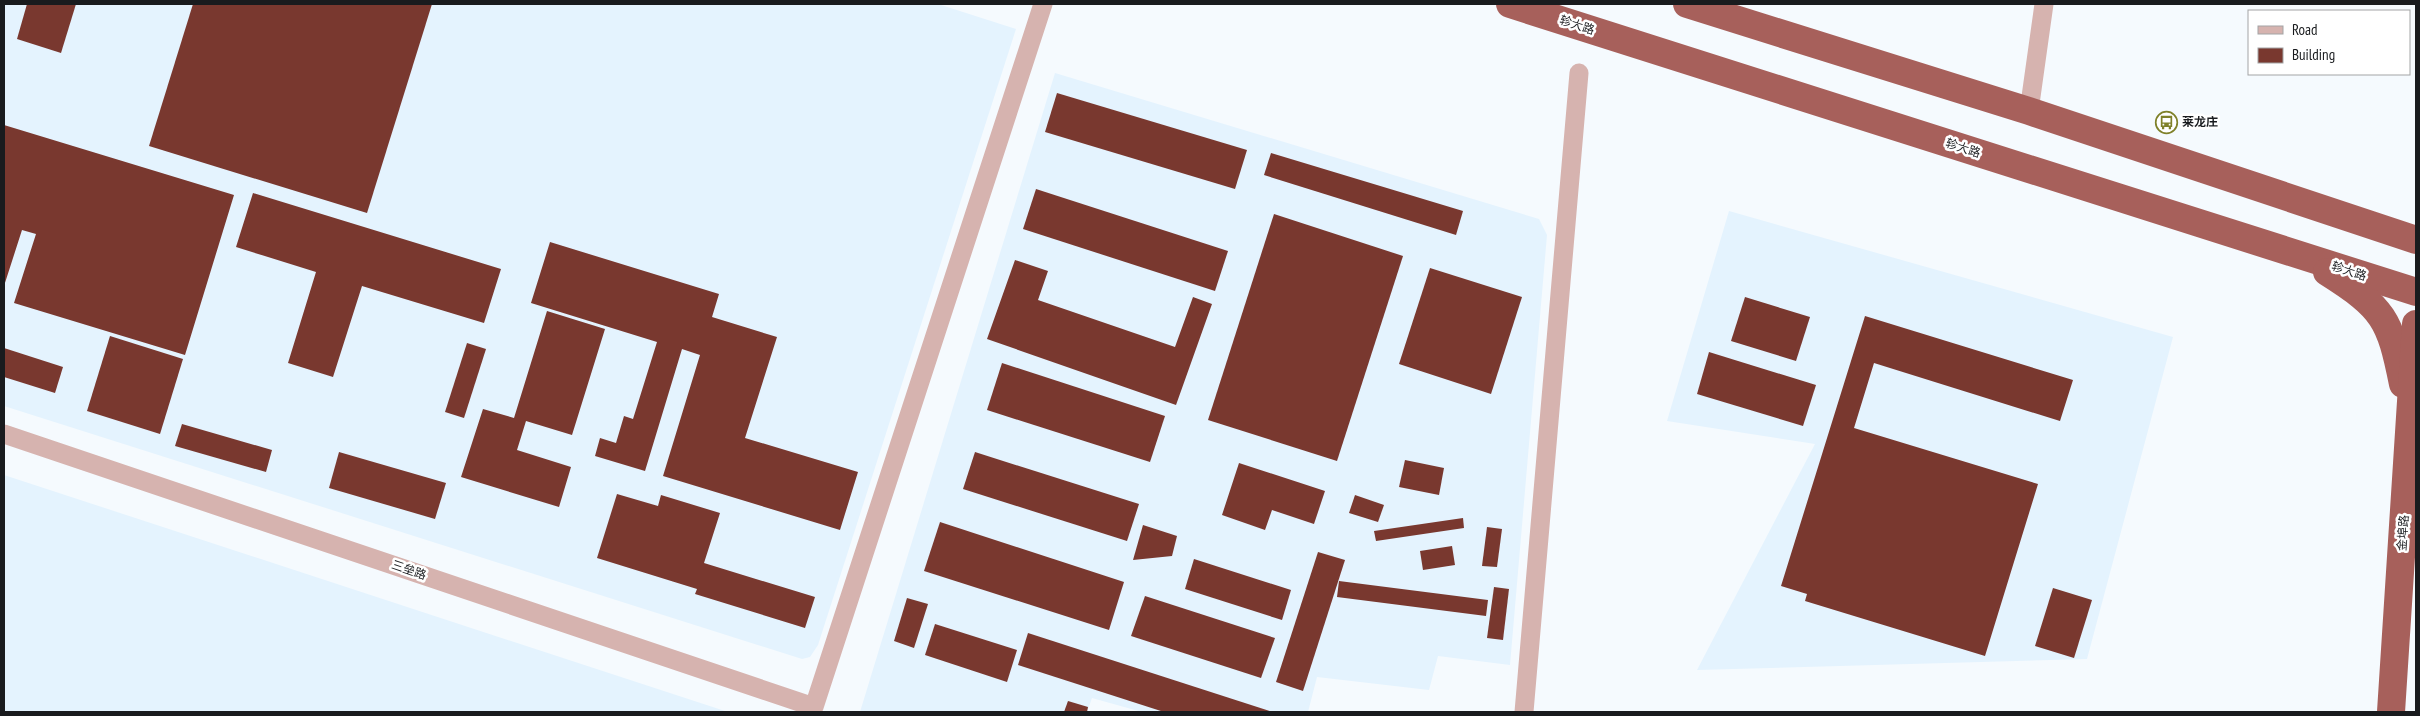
<svg xmlns="http://www.w3.org/2000/svg" width="2420" height="716" viewBox="0 0 2420 716" font-family="'PT Sans Narrow','Noto Sans SC',sans-serif">
	<style>
		.built { fill: #e4f3fe }
		.building { fill: #79382f }
		.lines { fill: none; stroke-linecap: round; stroke-linejoin: round }
		.minor { stroke: #d6b3af; stroke-width: 19 }
		.highway { stroke: #a7605b; stroke-width: 28 }
		.labels { text-anchor: middle; stroke-width: 5; stroke-linejoin: round; paint-order: stroke }
		.street-label { font-size: 12px; fill: #191b1e; stroke: #fff }
		.poi-label { font-size: 12px; font-weight: bold; fill: #191b1e; stroke: #fff; text-anchor: start }
	</style>
	<rect width="100%" height="100%" fill="#f5fafe"/>
	<!-- built -->
	<g class="built">
		<polygon points="4,4 938,4 1016,29 818,645 810,657 802,659 4,406"/>
		<polygon points="1055,73 1539,219 1547,235 1510,665 1438,656 1429,690 1317,677 1308,712 1142,712 1092,698 1087,712 860,712"/>
		<polygon points="1729,211 2173,337 2087,659 1697,670 1815,444 1667,421"/>
		<polygon points="4,475 728,712 4,712"/>
	</g>
	<!-- building -->
	<g class="building">
		<polygon points="27,4 76,4 61,53 17,39"/>
		<polygon points="193,4 432,4 367,213 149,146"/>
		<polygon points="1057,93 1247,150 1235,189 1045,132"/>
		<polygon points="4,125 234,195 185,355 14,303 36,234 22,230 4,286"/>
		<polygon points="1271,153 1463,211 1456,235 1264,175"/>
		<polygon points="1036,189 1228,251 1215,291 1023,229"/>
		<polygon points="253,193 501,269 484,323 362,286 333,377 288,363 316,272 236,247"/>
		<polygon points="1274,214 1403,256 1337,461 1208,420"/>
		<polygon points="550,242 719,294 712,317 777,337 745,438 858,472 840,530 663,476 700,355 682,349 645,471 595,456 600,438 616,443 624,416 633,419 657,342 531,303"/>
		<polygon points="1015,260 1048,271 1038,300 1175,347 1193,297 1212,304 1176,405 987,339"/>
		<polygon points="1430,268 1522,297 1491,394 1399,364"/>
		<polygon points="1745,297 1810,317 1796,361 1731,341"/>
		<polygon points="547,311 605,329 572,435 526,421 517,450 571,467 559,507 461,477 483,409 514,418"/>
		<polygon points="1865,316 2073,380 2060,421 1874,363 1854,428 2038,484 1985,656 1805,601 1807,594 1781,586"/>
		<polygon points="110,336 183,359 160,434 87,411"/>
		<polygon points="467,343 486,349 464,418 445,412"/>
		<polygon points="4,348 63,367 55,393 4,377"/>
		<polygon points="1709,352 1816,385 1803,426 1697,394"/>
		<polygon points="1002,363 1165,416 1150,462 987,410"/>
		<polygon points="182,424 272,450 266,472 175,446"/>
		<polygon points="339,452 446,483 435,519 329,488"/>
		<polygon points="975,452 1139,504 1127,541 963,489"/>
		<polygon points="1405,460 1444,468 1439,495 1399,487"/>
		<polygon points="1239,463 1325,491 1314,524 1272,510 1265,530 1222,515"/>
		<polygon points="617,494 658,506 661,495 720,513 704,563 815,597 805,628 695,594 697,589 597,558"/>
		<polygon points="1355,495 1384,505 1378,522 1349,513"/>
		<polygon points="1463,518 1464,528 1376,541 1374,531"/>
		<polygon points="940,522 1124,582 1109,630 924,571"/>
		<polygon points="1143,525 1177,536 1172,556 1133,560"/>
		<polygon points="1487,527 1502,529 1497,567 1482,566"/>
		<polygon points="1452,546 1455,565 1423,570 1420,551"/>
		<polygon points="1318,552 1345,560 1303,691 1276,682"/>
		<polygon points="1194,559 1291,590 1282,620 1185,589"/>
		<polygon points="1339,581 1488,600 1486,616 1337,597"/>
		<polygon points="1494,587 1509,589 1503,640 1487,638"/>
		<polygon points="2053,588 2092,600 2074,658 2035,646"/>
		<polygon points="1145,596 1275,638 1261,678 1131,636"/>
		<polygon points="907,598 928,604 914,648 894,641"/>
		<polygon points="935,624 1017,650 1007,682 925,655"/>
		<polygon points="1028,633 1273,712 1164,712 1018,665"/>
		<polygon points="1068,701 1088,707 1087,712 1064,712"/>
	</g>
	<g class="lines">
		<!-- minor -->
		<g class="minor">
			<polyline points="2029,111 2044,4"/>
			<polyline points="4,434 814,707 1043,4"/>
			<polyline points="1524,712 1579,73"/>
		</g>
		<!-- highway -->
		<g class="highway">
			<polyline points="1510,4 2416,292"/>
			<polyline points="1687,4 2029,111 2416,240"/>
			<path d="M 2327,272 C 2384,308 2390,319 2403,384"/>
			<polyline points="2391,712 2416,324"/>
		</g>
	</g>
	<!-- icons -->
	<defs>
		<symbol id="bus-ring" viewBox="-11 -11 22 22"><circle r="9.5" fill="#fff" stroke="#7f812a" stroke-width="1.5"/><path d="M-5-6H5V4H4V6H2V4H-2V6H-4V4H-5ZM-3.5-4V0h7V-4ZM-3.5 1.2v1.5H-2V1.2ZM2 1.2v1.5H3.5V1.2Z" fill="#7f812a"/></symbol>
	</defs>
	<g fill-rule="evenodd">
		<use href="#bus-ring" x="2154" y="110" width="25" height="25"/>
	</g>
	<g class="labels">
		<!-- street labels -->
		<g class="street-label">
			<text transform="translate(1577 25) rotate(18)" y="4">轸大路</text>
			<text transform="translate(1963 148) rotate(18)" y="4">轸大路</text>
			<text transform="translate(2349 271) rotate(18)" y="4">轸大路</text>
			<text transform="translate(2403 533) rotate(-86)" y="4">金埠路</text>
			<text transform="translate(409 570) rotate(19)" y="4">三垒路</text>
		</g>
		<!-- poi labels -->
		<g class="poi-label">
			<text x="2182" y="126">莱龙庄</text>
		</g>
	</g>
	<!-- border -->
	<rect width="2420" height="716" fill="none" stroke="#191b1e" stroke-width="10"/>
	<!-- legend -->
	<rect x="2248" y="10" width="162" height="65" fill="#ffffff" stroke="#a3a4a5"/>
	<rect x="2258" y="26" width="25" height="8" fill="#d6b3af" stroke="#a3a4a5"/>
	<text x="2292" y="35" font-size="15" fill="#191b1e">Road</text>
	<rect x="2258" y="48" width="25" height="15" fill="#79382f" stroke="#a3a4a5"/>
	<text x="2292" y="60" font-size="15" fill="#191b1e">Building</text>
</svg>
